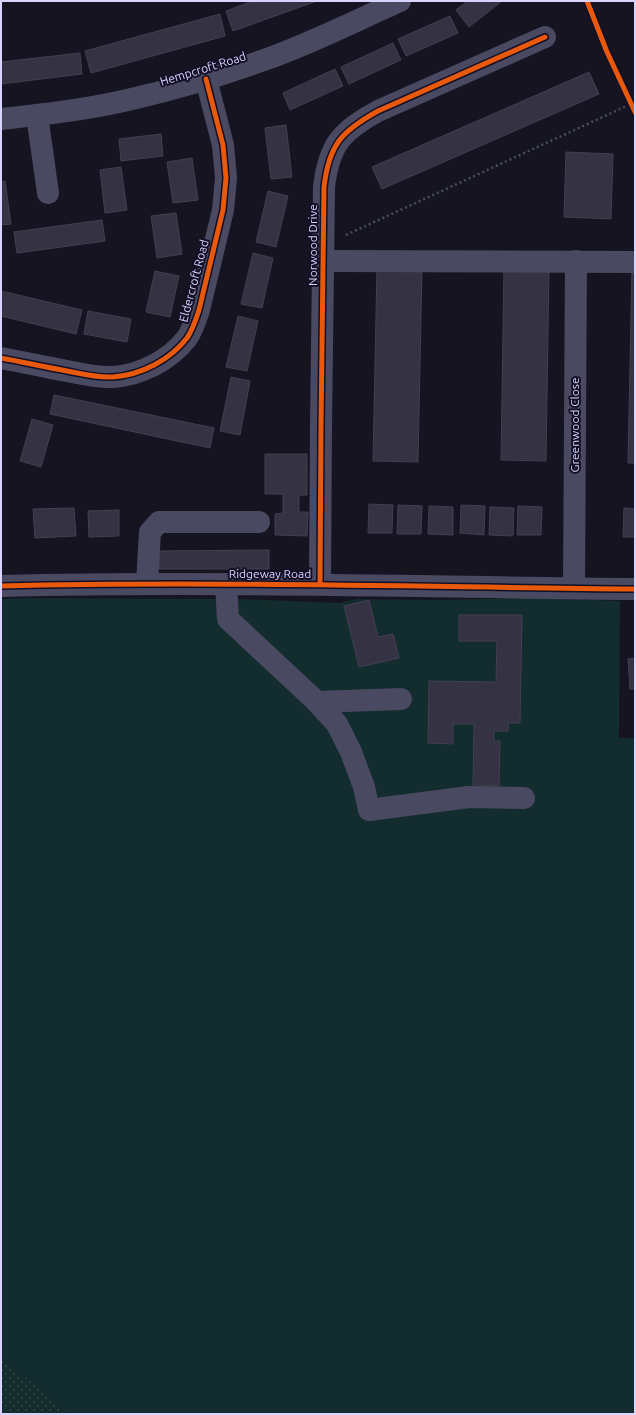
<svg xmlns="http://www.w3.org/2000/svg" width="636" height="1415" viewBox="0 0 636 1415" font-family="Ubuntu,sans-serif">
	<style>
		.grass { fill: url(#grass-dots) }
		.green { fill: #132c2d }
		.building { fill: #343243; stroke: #433f54 }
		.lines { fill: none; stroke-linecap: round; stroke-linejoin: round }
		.path { stroke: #44505f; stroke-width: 2.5; stroke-dasharray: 2 3; stroke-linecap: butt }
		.minor { stroke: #4a4962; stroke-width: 22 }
		.cycleway-casing { stroke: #130f26; stroke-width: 8 }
		.cycleway { stroke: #e8590c; stroke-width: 5 }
		.labels { text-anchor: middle; stroke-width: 4; stroke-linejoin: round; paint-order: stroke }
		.street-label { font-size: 12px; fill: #d9d4ff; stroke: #130f26 }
	</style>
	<defs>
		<pattern id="grass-dots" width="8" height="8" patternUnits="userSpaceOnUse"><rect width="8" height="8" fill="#132c2d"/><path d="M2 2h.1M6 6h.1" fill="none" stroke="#354a4c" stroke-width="1.8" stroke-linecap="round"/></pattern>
	</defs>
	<rect width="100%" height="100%" fill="#161421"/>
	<!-- grass -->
	<polygon class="grass" points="1,1358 71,1414 3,1414 1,1402"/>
	<!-- green -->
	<polygon class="green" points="26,598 239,599 340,603 356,599 431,600 538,598 620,601 619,738 635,738 635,1414 71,1414 1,1358 1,599"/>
	<!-- building -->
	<g class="building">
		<polygon points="253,1 317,1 233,31 226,11"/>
		<polygon points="468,1 502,1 469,27 456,10"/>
		<polygon points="220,14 225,36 91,73 85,51"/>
		<polygon points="450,16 458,33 406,56 398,39"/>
		<polygon points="393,43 401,60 349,84 341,67"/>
		<polygon points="80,53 82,74 1,84 1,62"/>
		<polygon points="335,69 343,86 290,110 283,93"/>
		<polygon points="589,72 599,94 382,189 372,167"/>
		<polygon points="286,125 292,177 271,179 265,128"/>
		<polygon points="161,134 163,156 121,161 119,139"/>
		<polygon points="566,152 613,154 611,219 564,217"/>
		<polygon points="192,158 198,200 173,203 167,162"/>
		<polygon points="121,167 127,210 105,213 100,170"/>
		<polygon points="5,181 11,224 1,225 1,182"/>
		<polygon points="268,191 288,196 276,247 256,242"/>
		<polygon points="176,213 182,254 157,258 151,216"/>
		<polygon points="102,220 105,241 17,253 14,232"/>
		<polygon points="253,253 273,258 262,308 241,304"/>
		<polygon points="504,265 549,266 546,461 501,460"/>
		<polygon points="377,266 422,267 418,462 373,461"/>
		<polygon points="632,268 635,268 635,463 628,463"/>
		<polygon points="155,271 179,276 170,317 146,312"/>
		<polygon points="1,291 82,310 76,334 1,316"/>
		<polygon points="88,311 131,319 127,342 84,334"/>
		<polygon points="238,316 258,321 247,371 226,367"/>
		<polygon points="231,377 250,381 240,435 220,431"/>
		<polygon points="54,395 214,428 210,448 50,414"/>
		<polygon points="32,419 53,425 41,467 20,461"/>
		<polygon points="265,454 307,454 307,495 299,495 299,512 308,512 307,536 275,535 275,514 283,513 283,494 265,494"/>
		<polygon points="369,504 393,505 392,533 368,533"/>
		<polygon points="398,505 422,506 421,534 397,534"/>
		<polygon points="461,505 485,506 484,535 460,533"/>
		<polygon points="429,506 453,507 453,535 428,534"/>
		<polygon points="518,506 542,507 541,535 517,535"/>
		<polygon points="490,507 514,508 513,536 489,535"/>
		<polygon points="74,508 76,536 35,538 33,509"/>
		<polygon points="624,508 635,509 635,537 623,537"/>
		<polygon points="119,510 119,536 89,537 88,511"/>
		<polygon points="269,550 269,569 159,569 159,551"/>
		<polygon points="369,600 378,637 393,634 399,658 359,667 344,606"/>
		<polygon points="459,615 522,615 520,723 508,723 508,731 494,731 494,741 500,741 499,786 473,785 474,724 453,724 453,744 428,743 429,681 496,682 497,641 459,641"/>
		<polygon points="635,658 635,689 630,689 628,659"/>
	</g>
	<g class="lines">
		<!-- path -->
		<polyline class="path" points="346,235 631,104"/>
		<!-- minor -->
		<g class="minor">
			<polyline points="37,115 48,193"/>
			<path d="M 1,119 C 46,114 92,109 136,98 C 179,88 222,75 264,60 C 310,44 355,21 400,1"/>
			<polyline points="323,261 635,262"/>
			<path d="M 1,358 C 23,362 45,367 67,371 C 82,374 98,378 113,377 C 141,375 170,360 187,338 C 193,329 196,319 199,310 L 223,210 L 226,178 L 223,145 L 206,79"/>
			<polyline points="147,584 150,532 159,522 259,522"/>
			<polyline points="226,584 228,619 317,702 401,699"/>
			<path d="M 320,584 L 321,427 L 324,187 C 329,144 342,131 378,111 L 545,37"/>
			<path d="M 1,586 C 212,581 424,587 635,589"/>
			<polyline points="574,588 576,261"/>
			<polyline points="317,702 337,724 351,752 364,787 369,810 469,797 524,798"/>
		</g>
		<defs>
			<g id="cycleway">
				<polyline points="587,1 607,52 635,112"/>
				<path d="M 1,358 C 23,362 45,367 67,371 C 82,374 98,378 113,377 C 141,375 170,360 187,338 C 193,329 196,319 199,310 L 223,210 L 226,178 L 223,145 L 206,79"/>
				<path d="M 320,584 L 321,427 L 324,187 C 329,144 342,131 378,111 L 545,37"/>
				<path d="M 1,586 C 212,581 424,587 635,589"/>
			</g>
		</defs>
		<!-- cycleway casing -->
		<use href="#cycleway" class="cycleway-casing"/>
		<!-- cycleway -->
		<use href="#cycleway" class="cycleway"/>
	</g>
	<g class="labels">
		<!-- street labels -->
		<g class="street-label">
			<text transform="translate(203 69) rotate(-17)" y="4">Hempcroft Road</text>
			<text transform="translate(313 245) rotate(-90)" y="4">Norwood Drive</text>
			<text transform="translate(194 281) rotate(-75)" y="4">Eldercroft Road</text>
			<text transform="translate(575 425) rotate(-90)" y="4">Greenwood Close</text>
			<text x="270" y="578">Ridgeway Road</text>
		</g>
	</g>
	<!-- border -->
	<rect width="636" height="1415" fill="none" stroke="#d9d4ff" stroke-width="4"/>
</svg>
